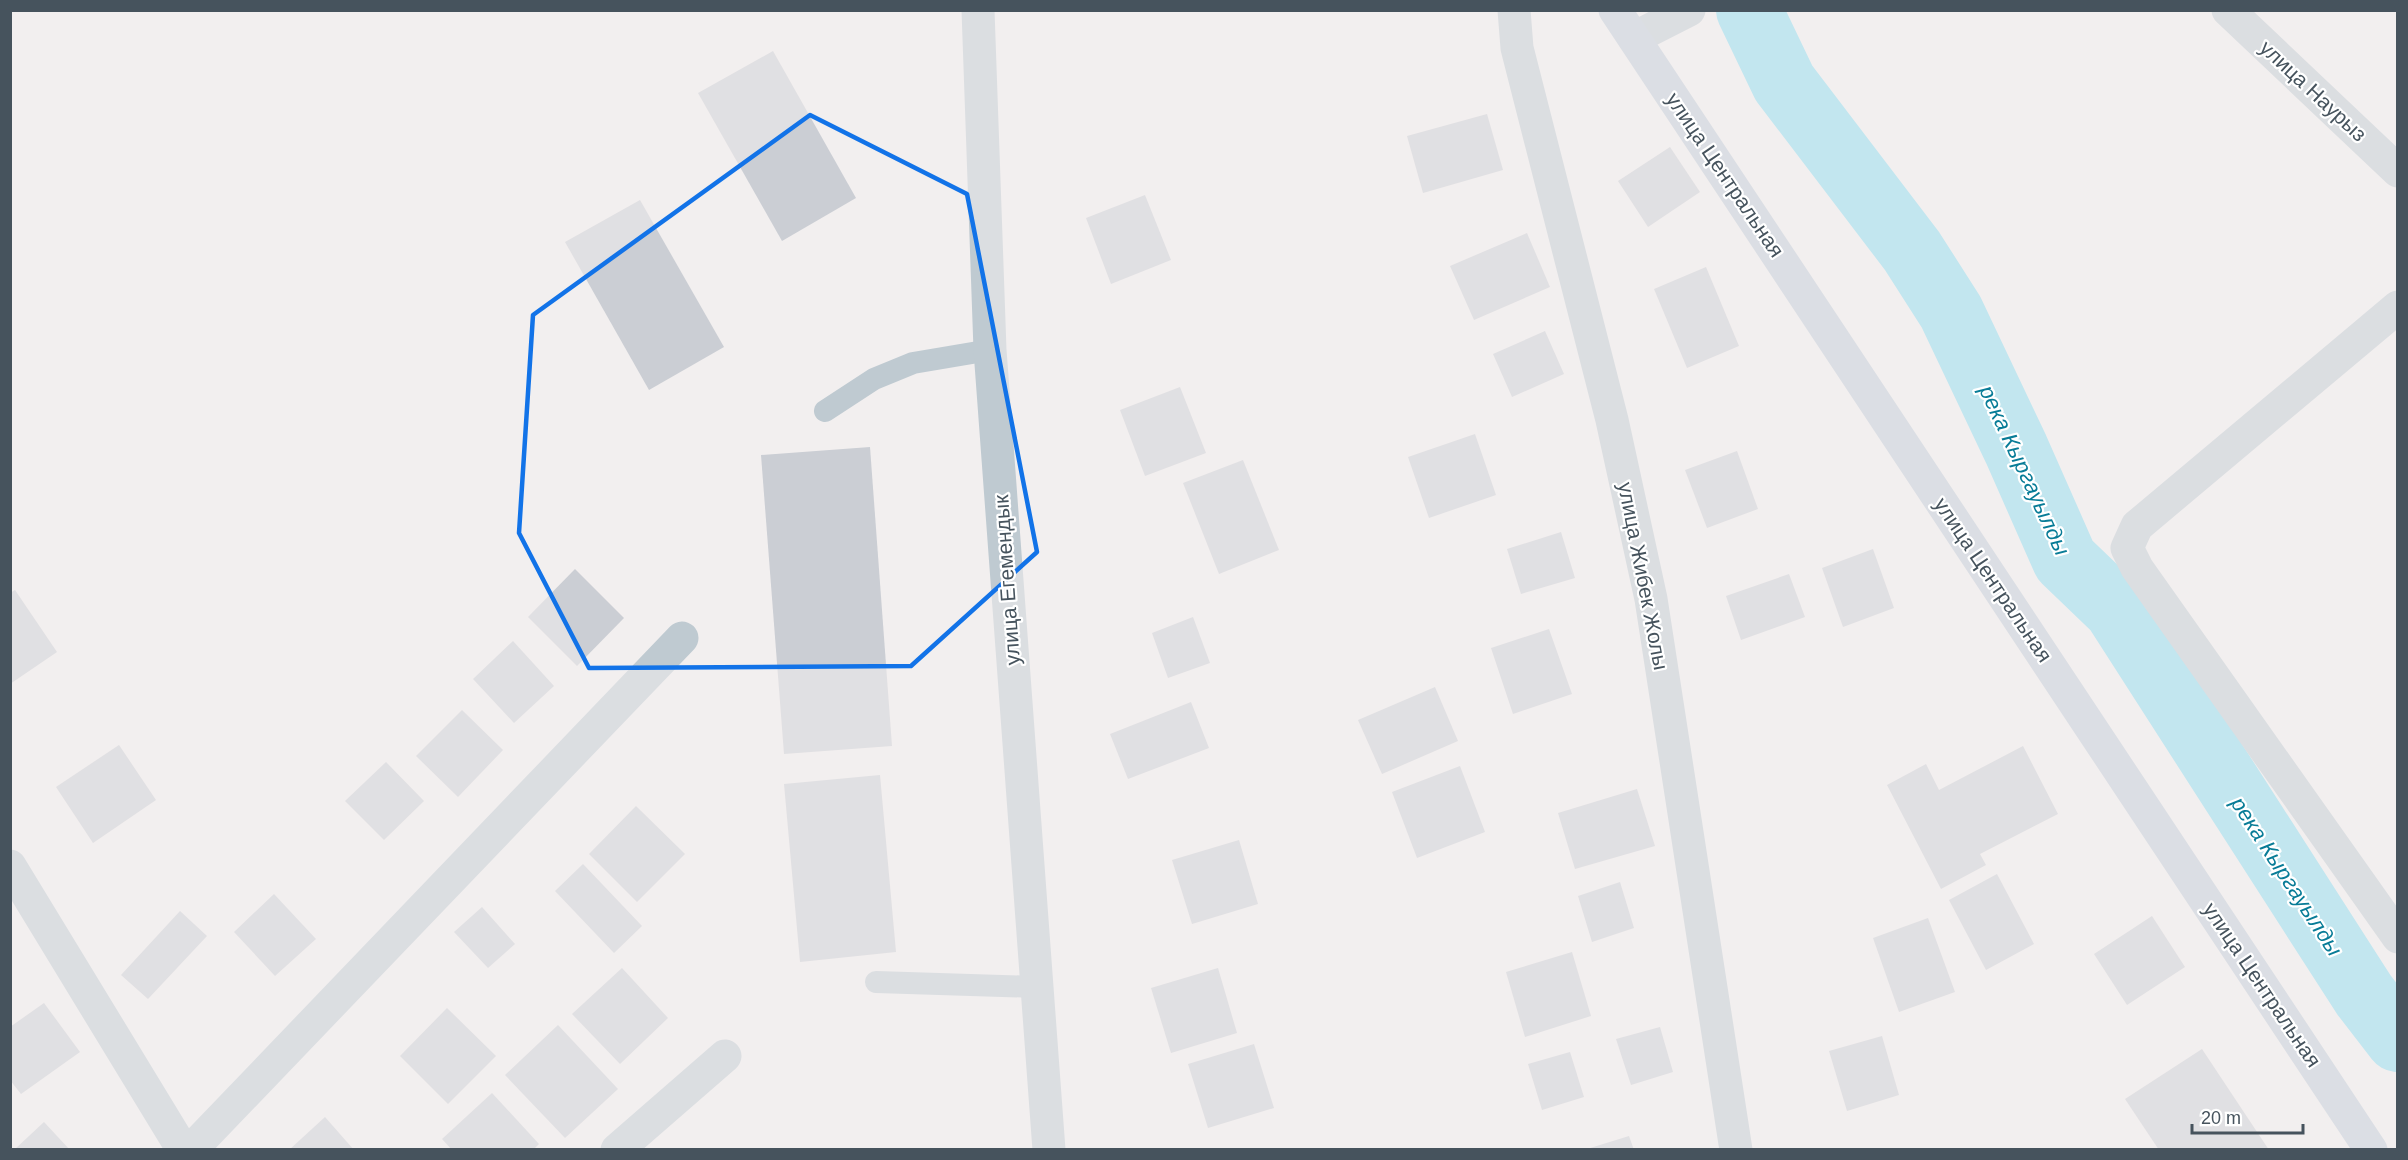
<svg xmlns="http://www.w3.org/2000/svg" width="2408" height="1160" viewBox="0 0 2408 1160" font-family="Arial,sans-serif">
	<style>
		.lines { fill: none; stroke-linecap: round; stroke-linejoin: round }
		.river { stroke: #87dbef; stroke-width: 66 }
		.building { fill: #cbced4 }
		.service { stroke: #bfcad1; stroke-width: 22 }
		.minor { stroke: #bfcad1; stroke-width: 33 }
		.secondary { stroke: #bfcbd7; stroke-width: 33 }
		.marked { fill: none; stroke: #1273e8; stroke-width: 4.5; stroke-linejoin: round }
		.labels { text-anchor: middle; stroke-width: 4.5; stroke-linejoin: round; paint-order: stroke }
		.street-label { font-size: 21px; fill: #46535d; stroke: #fff }
		.water-label { font-size: 22px; font-style: italic; fill: #087c97; stroke: #fff }
	</style>
	<rect width="100%" height="100%" fill="#f2efef"/>
	<g class="lines">
		<!-- river -->
		<polyline class="river" points="1749,10 1784,83 1912,251 1951,312 2016,449 2065,560 2116,609 2364,995 2398,1039"/>
	</g>
	<!-- building -->
	<g class="building">
		<polygon points="773,51 856,198 782,241 698,93"/>
		<polygon points="1487,114 1503,170 1423,193 1407,136"/>
		<polygon points="1670,147 1700,192 1648,227 1618,181"/>
		<polygon points="1145,195 1171,260 1111,284 1086,218"/>
		<polygon points="640,200 724,347 649,390 565,242"/>
		<polygon points="1527,233 1550,287 1474,320 1450,266"/>
		<polygon points="1706,267 1739,346 1687,368 1654,289"/>
		<polygon points="1545,331 1564,374 1512,397 1493,354"/>
		<polygon points="1180,387 1206,453 1145,476 1120,410"/>
		<polygon points="1475,434 1496,495 1429,518 1408,457"/>
		<polygon points="870,447 892,746 784,754 761,455"/>
		<polygon points="1737,451 1758,509 1707,528 1685,470"/>
		<polygon points="1243,460 1279,550 1219,574 1183,483"/>
		<polygon points="1561,532 1575,578 1521,594 1507,549"/>
		<polygon points="1873,549 1894,608 1843,627 1822,568"/>
		<polygon points="575,569 624,618 577,666 528,617"/>
		<polygon points="1789,574 1805,617 1741,640 1726,596"/>
		<polygon points="15,590 57,652 10,684 10,593"/>
		<polygon points="1193,617 1210,663 1168,678 1152,633"/>
		<polygon points="1549,629 1572,694 1513,714 1491,648"/>
		<polygon points="513,641 554,686 514,723 473,679"/>
		<polygon points="1435,687 1458,741 1382,774 1358,720"/>
		<polygon points="1191,702 1209,748 1128,779 1110,734"/>
		<polygon points="462,710 503,750 458,797 416,756"/>
		<polygon points="119,745 156,800 93,843 56,787"/>
		<polygon points="2023,746 2058,814 1980,854 1986,865 1941,889 1887,785 1926,764 1939,790"/>
		<polygon points="386,762 424,801 384,840 345,801"/>
		<polygon points="1460,766 1485,832 1417,858 1392,792"/>
		<polygon points="880,775 896,952 800,962 784,784"/>
		<polygon points="1637,789 1655,846 1575,869 1558,813"/>
		<polygon points="636,806 685,854 637,902 589,854"/>
		<polygon points="1239,840 1258,904 1192,924 1172,860"/>
		<polygon points="583,864 642,926 614,953 555,891"/>
		<polygon points="1997,874 2034,944 1986,970 1949,900"/>
		<polygon points="1620,882 1634,928 1592,942 1578,896"/>
		<polygon points="274,894 316,939 275,976 234,932"/>
		<polygon points="482,907 515,944 488,968 454,932"/>
		<polygon points="180,911 207,936 148,999 121,975"/>
		<polygon points="2152,916 2185,967 2127,1005 2094,954"/>
		<polygon points="1928,918 1955,992 1899,1012 1873,938"/>
		<polygon points="1572,952 1591,1016 1525,1037 1506,972"/>
		<polygon points="622,968 668,1018 620,1064 572,1014"/>
		<polygon points="1218,968 1237,1033 1171,1053 1151,988"/>
		<polygon points="44,1003 80,1052 21,1094 10,1080 10,1027"/>
		<polygon points="447,1008 496,1056 448,1104 400,1056"/>
		<polygon points="558,1025 618,1089 565,1138 505,1075"/>
		<polygon points="1660,1027 1673,1072 1631,1085 1616,1039"/>
		<polygon points="1882,1036 1899,1095 1847,1111 1829,1051"/>
		<polygon points="1254,1044 1274,1108 1208,1128 1188,1064"/>
		<polygon points="2202,1049 2269,1150 2159,1150 2125,1099"/>
		<polygon points="1570,1052 1584,1097 1542,1110 1528,1064"/>
		<polygon points="492,1093 539,1144 533,1150 452,1150 442,1139"/>
		<polygon points="325,1117 354,1150 289,1150"/>
		<polygon points="44,1122 70,1150 14,1150"/>
		<polygon points="1629,1136 1634,1150 1587,1150 1587,1149"/>
	</g>
	<g class="lines">
		<!-- service -->
		<g class="service">
			<polyline points="825,411 874,379 913,363 990,350"/>
			<polyline points="876,982 1037,987"/>
		</g>
		<!-- minor -->
		<g class="minor">
			<polyline points="978,10 990,350 1049,1150"/>
			<polyline points="1514,10 1517,48 1612,420 1651,599 1736,1150"/>
			<polyline points="2228,10 2398,171"/>
			<polyline points="1634,38 1689,10"/>
			<polyline points="2398,307 2137,526 2127,548 2137,568 2398,937"/>
			<polyline points="10,866 183,1150"/>
			<polyline points="191,1150 682,638"/>
			<polyline points="617,1150 725,1056"/>
		</g>
		<!-- secondary -->
		<polyline class="secondary" points="1615,10 2371,1150"/>
	</g>
	<!-- marked area -->
	<path d="M0 0H2408V1160H0ZM 810,115 L 967,194 L 1037,552 L 911,666 L 589,668 L 519,533 L 533,315 Z" fill="#f2efef" fill-opacity=".55" fill-rule="evenodd"/>
	<path class="marked" d="M 810,115 L 967,194 L 1037,552 L 911,666 L 589,668 L 519,533 L 533,315 Z"/>
	<g class="labels">
		<!-- street labels -->
		<g class="street-label">
			<text transform="translate(2313 91) rotate(43)" y="7">улица Наурыз</text>
			<text transform="translate(1725 175) rotate(56)" y="7">улица Центральная</text>
			<text transform="translate(1643 576) rotate(79)" y="7">улица Жибек Жолы</text>
			<text transform="translate(1007 580) rotate(-94)" y="7">улица Егемендык</text>
			<text transform="translate(1993 580) rotate(56)" y="7">улица Центральная</text>
			<text transform="translate(2262 985) rotate(56)" y="7">улица Центральная</text>
		</g>
		<!-- water labels -->
		<g class="water-label">
			<text transform="translate(2025 470) rotate(65)" y="8">река Кыргауылды</text>
			<text transform="translate(2287 876) rotate(57)" y="8">река Кыргауылды</text>
		</g>
	</g>
	<!-- border -->
	<rect width="2408" height="1160" fill="none" stroke="#46535d" stroke-width="24"/>
	<!-- scale -->
	<path d="M2192 1124v9h111v-9" fill="none" stroke="#46535d" stroke-width="3"/>
	<text x="2201" y="1124" font-size="18" fill="#46535d" stroke="#ffffff" stroke-width="4.5" paint-order="stroke">20 m</text>
</svg>
